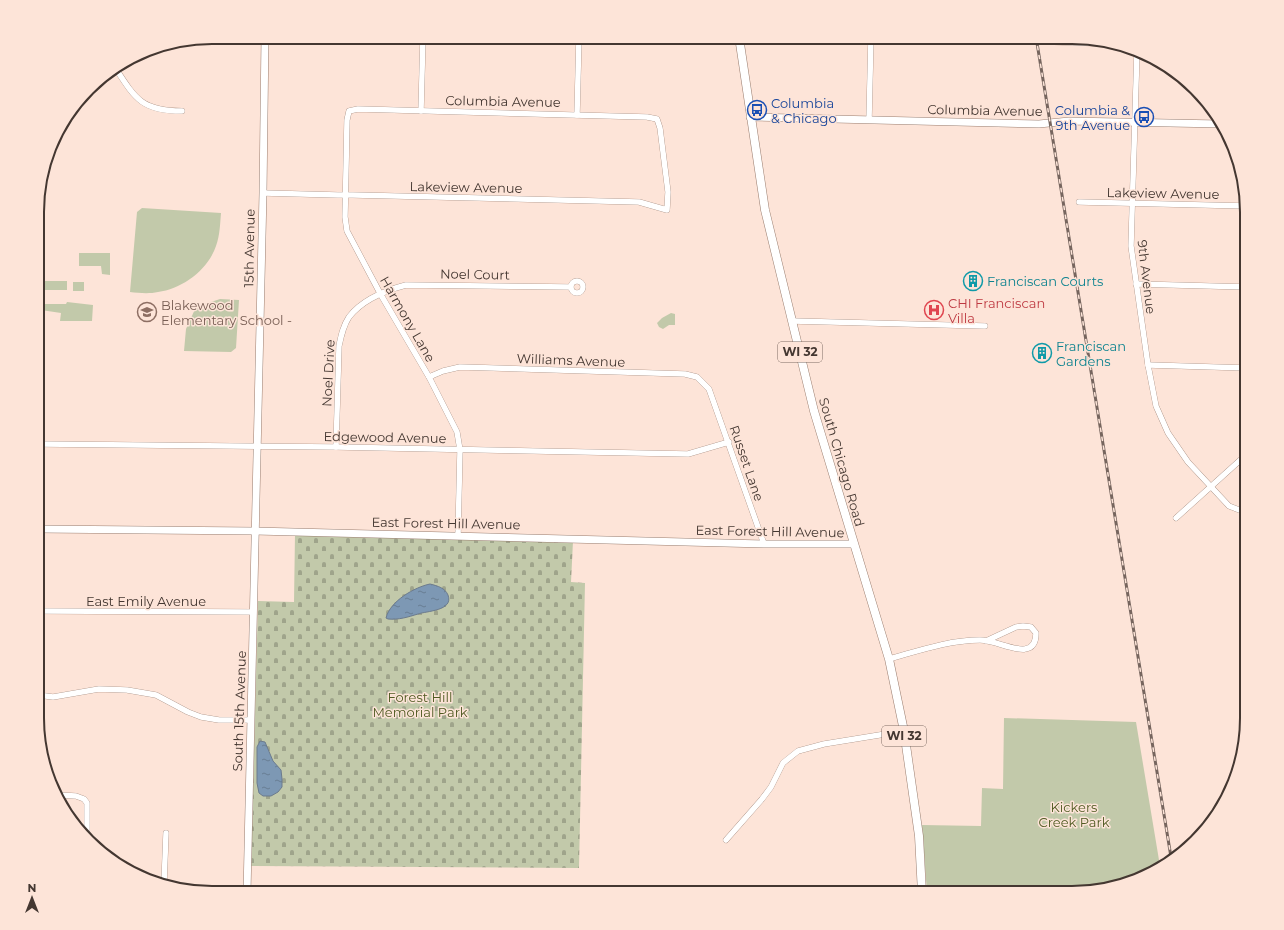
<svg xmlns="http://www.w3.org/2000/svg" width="1284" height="930" viewBox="0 0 1284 930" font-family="Montserrat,sans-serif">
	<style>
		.green { fill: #c2c9aa }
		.cemetery { fill: url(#cemetery-stones) }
		.water { fill: url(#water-ripples); stroke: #6c7b8d }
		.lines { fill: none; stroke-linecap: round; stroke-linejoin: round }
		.minor-casing { stroke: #9a7e70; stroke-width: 6 }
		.tertiary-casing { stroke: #9a7e70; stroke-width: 8 }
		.primary-casing { stroke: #9a7e70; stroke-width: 9 }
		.minor { stroke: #fff; stroke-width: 5.5 }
		.tertiary { stroke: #fff; stroke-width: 7 }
		.primary { stroke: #fff; stroke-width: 8 }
		.rail-casing { stroke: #76655e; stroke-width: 3 }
		.rail { stroke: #fde4d8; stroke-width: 1.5; stroke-dasharray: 4.5; stroke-linecap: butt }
		.labels { text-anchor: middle; stroke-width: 3; stroke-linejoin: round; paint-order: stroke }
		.shield { fill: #fde4d8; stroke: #7c6b63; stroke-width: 1 }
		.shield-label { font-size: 12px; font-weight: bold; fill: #443731 }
		.street-label { font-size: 13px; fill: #443731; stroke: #fde4d8 }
		.transit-label { font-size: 13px; fill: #164399; stroke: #fde4d8; text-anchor: start }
		.culture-label { font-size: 13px; fill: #0d838f; stroke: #fde4d8; text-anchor: start }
		.health-label { font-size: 13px; fill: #be3a42; stroke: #fde4d8; text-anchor: start }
		.education-label { font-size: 13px; fill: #785e54; stroke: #fde4d8; text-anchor: start }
		.park-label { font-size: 13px; fill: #4f5a21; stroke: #fde4d8 }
		.rim { fill: none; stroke: #443731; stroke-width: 2 }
	</style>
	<defs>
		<pattern id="cemetery-stones" width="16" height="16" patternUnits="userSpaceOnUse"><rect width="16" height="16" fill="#c2c9aa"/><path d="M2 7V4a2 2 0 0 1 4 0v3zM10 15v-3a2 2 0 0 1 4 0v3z" fill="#9fa48b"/></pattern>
		<pattern id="water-ripples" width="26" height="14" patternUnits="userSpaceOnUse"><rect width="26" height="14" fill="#7d98b4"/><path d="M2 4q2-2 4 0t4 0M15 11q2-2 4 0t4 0" fill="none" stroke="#687d93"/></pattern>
	</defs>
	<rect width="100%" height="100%" fill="#fde4d8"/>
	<!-- green -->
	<g class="green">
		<path d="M 142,208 L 221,213 C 220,224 220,235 216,246 C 208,270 182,289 158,292 C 149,294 139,293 130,292 L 137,212 Z"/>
		<polygon points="79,253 110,253 110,275 102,274 101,266 79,266"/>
		<rect x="45" y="281" width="22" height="9"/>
		<rect x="73" y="282" width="11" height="9"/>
		<polygon points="220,299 239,300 236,348 231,352 184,351 186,329 196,307"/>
		<polygon points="67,302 93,305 92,321 60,321 61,313 41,310 41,305 43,304 66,304"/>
		<polygon points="671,313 675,314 675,325 669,325 663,329 659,327 657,323 662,318"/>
		<polygon points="1004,718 1136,722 1160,866 1149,875 1072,893 927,893 922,825 981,826 982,788 1003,789"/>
	</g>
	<!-- cemetery -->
	<polygon class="cemetery" points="295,534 573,541 571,582 585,583 579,868 251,866 258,601 294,602"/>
	<!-- water -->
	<g class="water">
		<path d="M 430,584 C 438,586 445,588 448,595 C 454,611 426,611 418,614 C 408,617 399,620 388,619 L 386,618 C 390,601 415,587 430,584 Z"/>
		<polygon points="260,741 265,742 273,761 281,770 282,779 282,787 278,792 271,796 263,796 259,793 257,783 257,747"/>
	</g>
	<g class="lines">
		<defs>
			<g id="minor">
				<polyline points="847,37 871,38"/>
				<polyline points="1054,42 1117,44"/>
				<polyline points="1137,51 1131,246 1148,365 1156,406 1168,433 1188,462 1229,506 1247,513"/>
				<path d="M 116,69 C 136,100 143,111 182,111"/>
				<polyline points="421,111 423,37"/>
				<polyline points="577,115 579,37"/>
				<polyline points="869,120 871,37"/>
				<polyline points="263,193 338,195 353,195 639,202 667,210 668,192 660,128 657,119 647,117 358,109 349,111 347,120 345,217 347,231 381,295 429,377 457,432 460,450 458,536"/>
				<polyline points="1079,202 1247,206"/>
				<circle cx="577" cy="287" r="6"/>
				<polyline points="1136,284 1247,287"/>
				<polyline points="792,321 985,326"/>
				<polyline points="1148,365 1247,368"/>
				<polyline points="429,377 443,371 460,367 685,374 697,377 709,389 764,544"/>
				<polyline points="38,444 336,447 688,454 729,442"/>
				<path d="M 336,447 L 339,346 C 341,336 343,326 349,317 C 362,300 387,290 406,285 L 570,287"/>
				<polyline points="1176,518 1247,454"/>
				<polyline points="38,611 253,612"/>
				<path d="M 889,659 C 918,651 949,640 980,640 C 993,640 1015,651 1025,649 C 1034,648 1036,640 1036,633 L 1031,627 L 1023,626 L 1016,627 L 986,641"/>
				<polyline points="38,695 53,697 99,689 127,690 156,695 188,712 201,717 219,720 250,720"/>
				<polyline points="57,795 76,796 84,799 87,803 87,835"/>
				<polyline points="726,840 762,799 771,787 783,763 798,751 824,744 904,731"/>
				<polyline points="164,884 166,833"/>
			</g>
			<g id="tertiary">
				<polyline points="750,117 1039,124 1069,121 1220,124"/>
				<polyline points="38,529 255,531 764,544 853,544"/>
				<polyline points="247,893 263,193 265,37"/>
			</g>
			<polyline id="primary" points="739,37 765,210 814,411 889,659 904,731 919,836 922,893"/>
		</defs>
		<!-- minor casing -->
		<use href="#minor" class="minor-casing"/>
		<!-- tertiary casing -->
		<use href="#tertiary" class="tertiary-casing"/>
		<!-- primary casing -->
		<use href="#primary" class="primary-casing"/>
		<!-- minor -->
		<use href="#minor" class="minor"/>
		<!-- tertiary -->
		<use href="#tertiary" class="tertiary"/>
		<!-- primary -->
		<use href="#primary" class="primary"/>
		<defs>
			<polyline id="rail" points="1036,37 1171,857"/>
		</defs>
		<!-- rail casing -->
		<use href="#rail" class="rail-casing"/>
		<!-- rail -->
		<use href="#rail" class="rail"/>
	</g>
	<!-- icons -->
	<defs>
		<symbol id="bus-ring" viewBox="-11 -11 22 22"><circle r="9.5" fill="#fde4d8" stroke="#1a4fb4" stroke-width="1.5"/><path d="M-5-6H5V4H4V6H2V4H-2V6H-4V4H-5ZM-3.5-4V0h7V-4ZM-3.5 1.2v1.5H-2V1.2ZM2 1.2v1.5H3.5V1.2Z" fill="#1a4fb4"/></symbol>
		<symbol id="building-ring" viewBox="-11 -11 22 22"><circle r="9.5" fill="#fde4d8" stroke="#0f9aa8" stroke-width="1.5"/><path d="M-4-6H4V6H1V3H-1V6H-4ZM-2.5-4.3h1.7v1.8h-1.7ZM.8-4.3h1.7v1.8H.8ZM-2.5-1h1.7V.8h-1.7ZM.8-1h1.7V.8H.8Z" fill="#0f9aa8"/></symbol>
		<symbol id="hospital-ring" viewBox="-11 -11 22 22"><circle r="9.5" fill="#fde4d8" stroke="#e0444e" stroke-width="1.5"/><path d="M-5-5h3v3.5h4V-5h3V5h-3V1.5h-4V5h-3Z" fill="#e0444e"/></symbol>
		<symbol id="school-ring" viewBox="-11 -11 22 22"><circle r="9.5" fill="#fde4d8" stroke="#8d6e63" stroke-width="1.5"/><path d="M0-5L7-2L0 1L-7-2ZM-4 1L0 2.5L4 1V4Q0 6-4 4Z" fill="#8d6e63"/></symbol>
	</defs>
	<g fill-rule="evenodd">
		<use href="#bus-ring" x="746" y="99" width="22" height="22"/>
		<use href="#bus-ring" x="1133" y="106" width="22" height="22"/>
		<use href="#building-ring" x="962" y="270" width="22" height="22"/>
		<use href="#hospital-ring" x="923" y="299" width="22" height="22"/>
		<use href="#school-ring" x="136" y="301" width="22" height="22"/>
		<use href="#building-ring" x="1031" y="342" width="22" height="22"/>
	</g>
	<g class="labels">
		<!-- shield labels -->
		<g class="shield">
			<rect x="778" y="342" width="44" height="20" rx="3"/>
			<rect x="882" y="726" width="44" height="20" rx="3"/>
		</g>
		<g class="shield-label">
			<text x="800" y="356">WI 32</text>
			<text x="904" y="740">WI 32</text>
		</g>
		<!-- street labels -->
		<g class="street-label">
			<text transform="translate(503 101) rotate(1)" y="5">Columbia Avenue</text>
			<text transform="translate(985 110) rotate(1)" y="5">Columbia Avenue</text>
			<text transform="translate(466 187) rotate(1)" y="5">Lakeview Avenue</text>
			<text transform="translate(1163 193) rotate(1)" y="5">Lakeview Avenue</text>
			<text transform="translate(249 248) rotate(-89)" y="5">15th Avenue</text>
			<text transform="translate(475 274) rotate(1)" y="5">Noel Court</text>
			<text transform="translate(1147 277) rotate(83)" y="5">9th Avenue</text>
			<text transform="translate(408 319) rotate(60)" y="5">Harmony Lane</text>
			<text transform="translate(571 360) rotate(2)" y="5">Williams Avenue</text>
			<text transform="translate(328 373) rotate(-87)" y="5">Noel Drive</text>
			<text transform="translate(385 437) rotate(1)" y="5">Edgewood Avenue</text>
			<text transform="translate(842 462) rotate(74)" y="5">South Chicago Road</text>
			<text transform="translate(747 463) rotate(71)" y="5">Russet Lane</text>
			<text transform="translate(446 523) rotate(1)" y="5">East Forest Hill Avenue</text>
			<text transform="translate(770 531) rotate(1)" y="5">East Forest Hill Avenue</text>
			<text x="146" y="606">East Emily Avenue</text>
			<text transform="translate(239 711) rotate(-88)" y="5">South 15th Avenue</text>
		</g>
		<!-- transit labels -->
		<g class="transit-label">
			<text x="771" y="108">Columbia<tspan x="771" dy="15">&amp; Chicago</tspan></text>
			<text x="1130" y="115" text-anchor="end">Columbia &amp;<tspan x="1130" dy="15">9th Avenue</tspan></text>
		</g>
		<!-- culture labels -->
		<g class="culture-label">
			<text x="987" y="286">Franciscan Courts</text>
			<text x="1056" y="351">Franciscan<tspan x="1056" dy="15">Gardens</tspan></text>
		</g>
		<!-- health labels -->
		<g class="health-label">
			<text x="948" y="308">CHI Franciscan<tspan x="948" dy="15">Villa</tspan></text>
		</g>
		<!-- education labels -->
		<g class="education-label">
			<text x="161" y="310">Blakewood<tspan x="161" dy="15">Elementary School -</tspan></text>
		</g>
		<!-- park labels -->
		<g class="park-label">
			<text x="420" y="702">Forest Hill<tspan x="420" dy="15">Memorial Park</tspan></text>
			<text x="1074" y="812">Kickers<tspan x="1074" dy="15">Creek Park</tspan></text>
		</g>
	</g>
	<!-- crop -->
	<path d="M0 0H1284V930H0ZM212 44H1072A168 168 0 0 1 1240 212V718A168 168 0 0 1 1072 886H212A168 168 0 0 1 44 718V212A168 168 0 0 1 212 44Z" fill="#fde4d8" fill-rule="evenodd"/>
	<path class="rim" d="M212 44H1072A168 168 0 0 1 1240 212V718A168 168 0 0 1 1072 886H212A168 168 0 0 1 44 718V212A168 168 0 0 1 212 44Z"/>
	<!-- north arrow -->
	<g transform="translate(32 898)" stroke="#fde4d8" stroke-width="3" paint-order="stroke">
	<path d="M0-3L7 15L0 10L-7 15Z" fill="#443731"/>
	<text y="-6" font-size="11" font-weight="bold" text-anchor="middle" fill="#443731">N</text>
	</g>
</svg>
